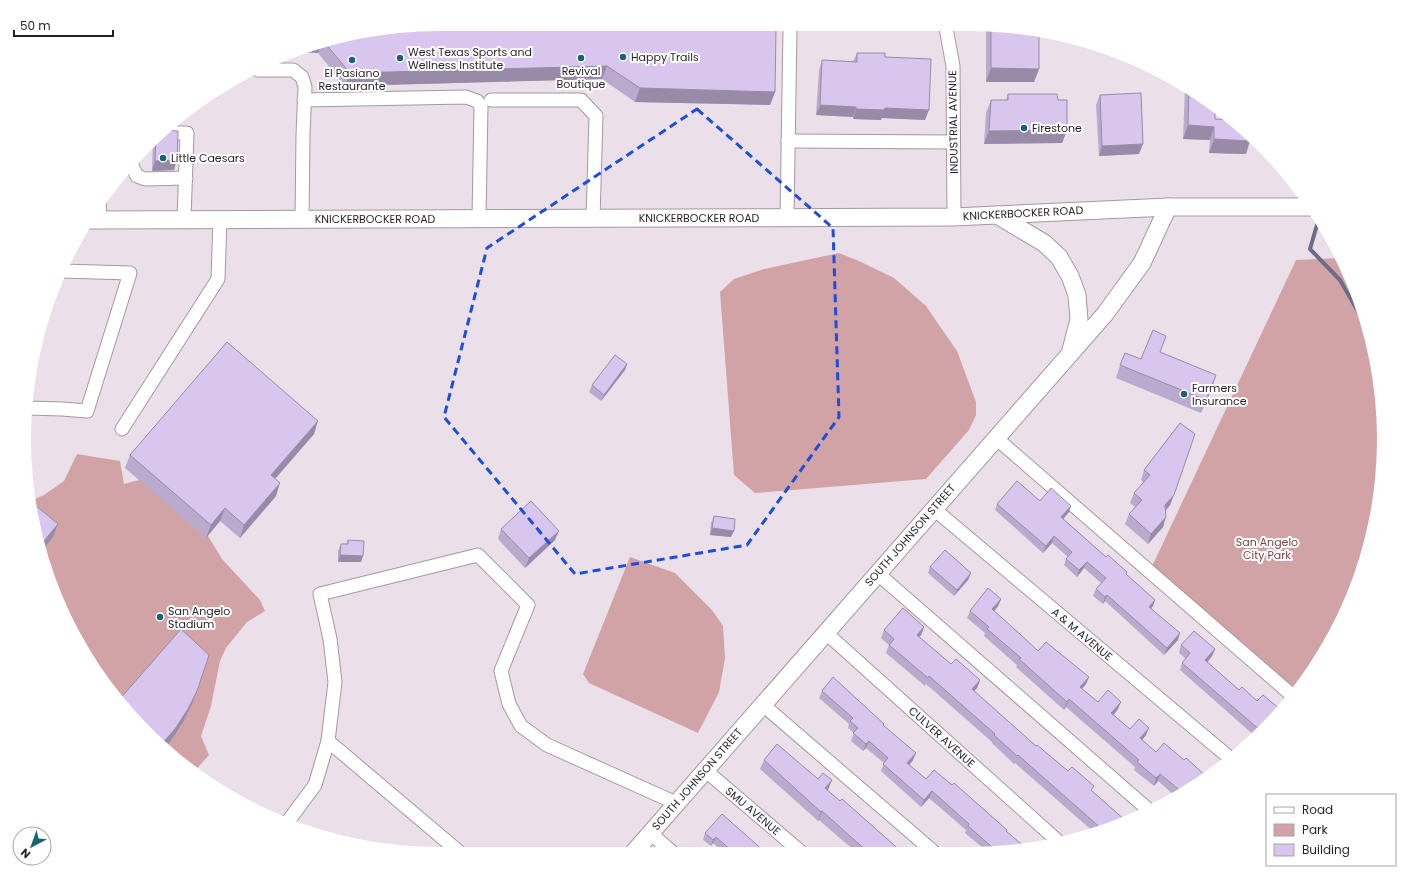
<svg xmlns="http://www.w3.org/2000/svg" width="1408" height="878" viewBox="0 0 1408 878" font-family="Poppins,sans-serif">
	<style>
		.green { fill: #d2a3a6 }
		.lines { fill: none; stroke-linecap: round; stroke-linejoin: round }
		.stream { stroke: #6d6d8a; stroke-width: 4 }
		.minor-casing { stroke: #a498a2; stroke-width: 15 }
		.major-casing { stroke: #a498a2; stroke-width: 19 }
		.minor { stroke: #fff; stroke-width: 13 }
		.major { stroke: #fff; stroke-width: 17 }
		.wall { fill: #baaacd }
		.shaded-wall { fill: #978ba7 }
		.building { fill: #d8c6ee; stroke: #978ba7 }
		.marked { fill: none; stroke: #1d4ed8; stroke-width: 3; stroke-dasharray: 8 5; stroke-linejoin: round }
		.poi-dot { fill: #1b6371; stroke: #fff; stroke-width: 1.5 }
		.labels { text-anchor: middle; stroke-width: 4; stroke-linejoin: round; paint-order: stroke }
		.poi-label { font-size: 11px; fill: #241f23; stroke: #fff; text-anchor: start }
		.street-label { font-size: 11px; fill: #241f23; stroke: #fff }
		.park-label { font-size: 11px; fill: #814047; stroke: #fff }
	</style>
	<rect width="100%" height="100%" fill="#ebdfea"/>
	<!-- green -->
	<g class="green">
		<polygon points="839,253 859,261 894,278 926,306 957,351 976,402 976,415 969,430 926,479 755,493 734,475 720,292 734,279 764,269"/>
		<polygon points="1341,258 1362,306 1380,385 1383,466 1370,547 1341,623 1298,692 1291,699 1148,575 1296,260"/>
		<polygon points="77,454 120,461 124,484 143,479 208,536 222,559 260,600 265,611 247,622 226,648 220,661 211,706 201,736 209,755 194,772 186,768 145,732 94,670 67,622 38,547 29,501 44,495 64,481"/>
		<polygon points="630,557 675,573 712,610 723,626 725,658 719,692 698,733 589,683 583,674"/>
	</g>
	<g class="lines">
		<!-- stream -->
		<polyline class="stream" points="1319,218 1310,249 1340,280 1363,320 1366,324"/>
		<defs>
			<g id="minor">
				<polyline points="946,28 953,66 954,217"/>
				<polyline points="258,70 293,70 302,77 305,87 303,135 302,219"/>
				<polyline points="304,100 466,97 477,101 481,106 479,218"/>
				<polyline points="491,100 581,100 596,116 593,218"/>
				<polyline points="161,133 187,133 184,219"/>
				<polyline points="788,141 953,142"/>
				<polyline points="132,161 132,166 137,176 145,179 186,178"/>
				<polyline points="99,202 100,220"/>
				<polyline points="787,217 790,28"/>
				<polyline points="26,408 62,409 87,411 130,273 62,271"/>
				<polyline points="122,429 218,279 220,219"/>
				<polyline points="996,438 1294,697"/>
				<polyline points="934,509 1231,759"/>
				<polyline points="877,573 1151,812"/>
				<polyline points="825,632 1060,843"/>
				<polyline points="762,704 935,853"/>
				<polyline points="705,770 801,852"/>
				<polyline points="286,824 315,785 328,741"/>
				<polyline points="650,833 672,852"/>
				<polyline points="458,851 328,741 335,682 330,639 320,594 478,555 528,605 501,671 509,704 521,726 547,745 676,803"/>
			</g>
			<g id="major">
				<polyline points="997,215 1044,243 1059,257 1070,276 1077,295 1079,320 1071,350"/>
				<polyline points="87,220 954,217 1168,207 1311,207"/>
				<polyline points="634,852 1105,314 1142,263 1168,207"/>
			</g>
		</defs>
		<!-- minor casing -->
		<use href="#minor" class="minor-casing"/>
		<!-- major casing -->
		<use href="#major" class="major-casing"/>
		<!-- minor -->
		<use href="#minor" class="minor"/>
		<!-- major -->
		<use href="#major" class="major"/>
	</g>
	<!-- wall -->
	<g class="wall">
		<polygon points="385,28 775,92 770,105 635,102 602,79 345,86 318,53 306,46"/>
		<polygon points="986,28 1023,28 1039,69 1034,82 986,82"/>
		<polygon points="857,53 885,57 925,120 882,118 881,120 853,119 853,117 816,115 819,70 822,60 853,62"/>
		<polygon points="1185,88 1215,106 1215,119 1246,154 1209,153 1210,140 1183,139"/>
		<polygon points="1008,94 1058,100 1067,130 1062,143 984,144 986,113 991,100 1006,100"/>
		<polygon points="1100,95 1139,154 1099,156 1096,105"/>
		<polygon points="164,130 174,170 152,171 153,140"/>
		<polygon points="1160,352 1212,388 1201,413 1116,378 1120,365 1141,359"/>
		<polygon points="627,364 625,370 601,401 589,392 592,385"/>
		<polygon points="1180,423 1170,505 1166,511 1163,527 1148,544 1125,524 1129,514 1135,507 1130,503 1134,493 1144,483 1141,480 1144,470"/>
		<polygon points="314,434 275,479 276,496 240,538 220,521 206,538 125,468 130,455"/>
		<polygon points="1040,501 1069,512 1063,519 1155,600 1153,606 1151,608 1178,640 1164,655 1105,601 1103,604 1093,596 1096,589 1101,583 1084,568 1077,577 1064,565 1066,559 1068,557 1052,543 1043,553 995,510 997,504"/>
		<polygon points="714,516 731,537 710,535 711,523"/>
		<polygon points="501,529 555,540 525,568 498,539"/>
		<polygon points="348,540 361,562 338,562 338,551 341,544 346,544"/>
		<polygon points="930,567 971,573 968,580 954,596 928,573"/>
		<polygon points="1001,599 998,606 994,611 1021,635 1021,636 1038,651 1089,677 1086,684 1082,689 1098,702 1118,709 1114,715 1130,729 1146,735 1142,740 1156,752 1184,760 1206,776 1175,796 1158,781 1154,786 1134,770 1135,767 1066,707 1064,710 1016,667 1017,665 984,636 985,633 967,618 970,611"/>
		<polygon points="924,627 921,635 919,637 951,664 980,680 977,688 974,691 1036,746 1092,791 1126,821 1137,817 1095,833 1015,763 1014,764 992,743 992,742 926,684 925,686 886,653 889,645 881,638 884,630"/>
		<polygon points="1181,645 1215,649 1212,656 1207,662 1239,690 1257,701 1281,710 1256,737 1180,670 1182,663 1186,659 1179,653"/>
		<polygon points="822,691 884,724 883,725 913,760 909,765 926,779 952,785 1007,830 1006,831 1026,848 996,853 989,853 965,833 966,830 929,798 921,807 881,771 884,763 866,748 863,751 851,741 854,733 848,728 849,724 819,698"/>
		<polygon points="764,760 840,801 903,853 856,852 819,820 818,821 760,769"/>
		<polygon points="705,833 765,852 723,852 713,843 711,846 703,840"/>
	</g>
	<!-- shaded-wall -->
	<g class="shaded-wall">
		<polygon points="322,42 318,53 293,52 306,46"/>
		<polygon points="607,66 602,79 345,86 350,73"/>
		<polygon points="991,68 1039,69 1034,82 986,82"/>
		<polygon points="640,88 775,92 770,105 635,102"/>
		<polygon points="820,105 856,107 853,117 816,115"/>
		<polygon points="885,108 929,110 925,120 882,118 881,120 853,119 856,109"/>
		<polygon points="1188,125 1214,127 1210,140 1183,139"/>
		<polygon points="1067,130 1062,143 984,144 989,131"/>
		<polygon points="1214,139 1250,141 1246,154 1209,153"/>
		<polygon points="1143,144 1139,154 1099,156 1102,146"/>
		<polygon points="177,160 174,170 152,171 155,161"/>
		<polygon points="627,364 625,370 601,401 604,395"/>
		<polygon points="1216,375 1212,388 1201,413 1206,400"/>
		<polygon points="318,421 314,434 267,488 271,475"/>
		<polygon points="280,483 276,496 240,538 244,525"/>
		<polygon points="1174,495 1170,505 1161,515 1165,505"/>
		<polygon points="1071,506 1069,512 1059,524 1061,517"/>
		<polygon points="225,508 220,521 206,538 211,525"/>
		<polygon points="1166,517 1163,527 1148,544 1151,534"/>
		<polygon points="58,524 53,537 40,553 39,547"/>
		<polygon points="712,528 734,531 731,537 710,535"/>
		<polygon points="559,531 555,540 525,568 529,558"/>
		<polygon points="1054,536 1052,543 1043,553 1046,546"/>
		<polygon points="340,555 363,556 361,562 338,562"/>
		<polygon points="1087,562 1084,568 1077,577 1079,570"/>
		<polygon points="971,573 968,580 954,596 957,590"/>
		<polygon points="1107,595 1105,601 1103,604 1105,597"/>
		<polygon points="1001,599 998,606 990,617 992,609"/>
		<polygon points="1155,600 1153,606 1147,613 1149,607"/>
		<polygon points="924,627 921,635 914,643 917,635"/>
		<polygon points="1180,633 1178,640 1164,655 1167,648"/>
		<polygon points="1215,649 1212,656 1203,668 1205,660"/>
		<polygon points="1089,677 1086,684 1077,694 1080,687"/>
		<polygon points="980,680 977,688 969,697 972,689"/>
		<polygon points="197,691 192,704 183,722 170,742 164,749 160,746"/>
		<polygon points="1069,699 1066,707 1064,710 1067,702"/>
		<polygon points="1121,702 1118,709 1109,720 1111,713"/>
		<polygon points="1149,728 1146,735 1137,746 1140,738"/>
		<polygon points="869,741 866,748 863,751 866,744"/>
		<polygon points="916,753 913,760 905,770 907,763"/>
		<polygon points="1160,774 1158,781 1154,786 1156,778"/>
		<polygon points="832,780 828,790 822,797 825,788"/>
		<polygon points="932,791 929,798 921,807 924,800"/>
		<polygon points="822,811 819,820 818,821 821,812"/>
		<polygon points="716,837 713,843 711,846 713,840"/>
	</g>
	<!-- building -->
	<g class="building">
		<polygon points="385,28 776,28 775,92 640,88 607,66 350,73 324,42"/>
		<polygon points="991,28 1023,28 1039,32 1039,69 991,68"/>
		<polygon points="857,53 885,53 885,57 931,59 929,110 885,108 884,110 856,109 856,107 820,105 822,60 857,62"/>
		<polygon points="1189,91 1215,106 1215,119 1232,120 1251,137 1250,141 1214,139 1214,127 1188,125"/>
		<polygon points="1141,93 1143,144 1102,146 1100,95"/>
		<polygon points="1008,94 1057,94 1058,100 1067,100 1067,130 989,131 991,100 1008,100"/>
		<polygon points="164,130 178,131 177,160 155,161 156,137"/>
		<polygon points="1153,330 1166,336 1160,352 1216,375 1206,400 1120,365 1125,353 1141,359"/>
		<polygon points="227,342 318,421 271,475 280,483 244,525 225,508 211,525 130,455"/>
		<polygon points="615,355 627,364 604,395 592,385"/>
		<polygon points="1180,423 1195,434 1174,495 1165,505 1166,517 1151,534 1129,514 1142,500 1134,493 1150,475 1144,470"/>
		<polygon points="1017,481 1040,501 1051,488 1071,506 1061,517 1106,557 1108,555 1127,572 1126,574 1155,600 1149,607 1180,633 1167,648 1107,595 1105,597 1096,589 1106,578 1087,562 1079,570 1066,559 1072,552 1054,536 1046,546 997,504"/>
		<polygon points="29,500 58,524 39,547 38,547"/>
		<polygon points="531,501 559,531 529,558 501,529"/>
		<polygon points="714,516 735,519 734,531 712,528"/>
		<polygon points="348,540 364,541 363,556 340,555 341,544 348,544"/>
		<polygon points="945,550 971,573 957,590 930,567"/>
		<polygon points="988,588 1001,599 992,609 1021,635 1038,651 1046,642 1089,677 1080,687 1098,702 1108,690 1121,702 1111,713 1130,729 1139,719 1149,728 1140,738 1156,752 1164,743 1184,760 1186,758 1206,776 1191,786 1189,784 1182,792 1160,774 1156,778 1137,762 1139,760 1069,699 1067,702 1019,659 1021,658 987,629 989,627 970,611"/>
		<polygon points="903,608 924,627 917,635 951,664 956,659 980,680 972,689 1036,746 1037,745 1068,771 1072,767 1094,786 1091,790 1126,821 1133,813 1137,817 1103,830 1018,755 1017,756 994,735 995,734 929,676 928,678 889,645 894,639 884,630"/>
		<polygon points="181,629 209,655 197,691 188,709 175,729 160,746 145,732 119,700"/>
		<polygon points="1194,631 1215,649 1205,660 1239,690 1242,687 1257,701 1263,695 1281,710 1261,731 1182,663 1190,653 1181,645"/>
		<polygon points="833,677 884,724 883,725 916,753 907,763 926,779 934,770 952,785 954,783 1007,830 1006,831 1026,848 999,853 968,826 969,824 932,791 924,800 883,764 888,758 869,741 866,744 853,733 858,728 850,721 853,718 822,691"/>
		<polygon points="777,744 818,779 823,773 832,780 825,788 840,801 842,799 903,853 869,853 822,811 821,812 764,760"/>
		<polygon points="722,814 765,852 733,852 716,837 713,840 705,833"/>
	</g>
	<!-- marked area -->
	<path class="marked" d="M 697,109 L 833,228 L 839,417 L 747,545 L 575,574 L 444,417 L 487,248 Z"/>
	<!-- markers -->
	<g class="poi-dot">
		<circle cx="623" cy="57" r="4"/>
		<circle cx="400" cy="58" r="4"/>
		<circle cx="581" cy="58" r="4"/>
		<circle cx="352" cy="60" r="4"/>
		<circle cx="1024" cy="128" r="4"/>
		<circle cx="163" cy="158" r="4"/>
		<circle cx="1184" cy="394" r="4"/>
		<circle cx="160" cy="617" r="4"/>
	</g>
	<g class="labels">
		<!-- poi labels -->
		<g class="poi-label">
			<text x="408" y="56">West Texas Sports and<tspan x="408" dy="13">Wellness Institute</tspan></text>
			<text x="631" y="61">Happy Trails</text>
			<text x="581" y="75" text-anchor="middle">Revival<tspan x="581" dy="13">Boutique</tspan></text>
			<text x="352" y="77" text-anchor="middle">El Pasiano<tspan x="352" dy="13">Restaurante</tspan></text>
			<text x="1032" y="132">Firestone</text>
			<text x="171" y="162">Little Caesars</text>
			<text x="1192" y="392">Farmers<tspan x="1192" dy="13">Insurance</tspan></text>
			<text x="168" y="615">San Angelo<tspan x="168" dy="13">Stadium</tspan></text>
		</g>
		<!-- street labels -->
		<g class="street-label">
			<text transform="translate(953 122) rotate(-91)" y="4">INDUSTRIAL AVENUE</text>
			<text transform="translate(1023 213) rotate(-3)" y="4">KNICKERBOCKER ROAD</text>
			<text x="699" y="222">KNICKERBOCKER ROAD</text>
			<text x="375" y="223">KNICKERBOCKER ROAD</text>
			<text transform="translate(910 535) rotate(-49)" y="4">SOUTH JOHNSON STREET</text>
			<text transform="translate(1082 634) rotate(40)" y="4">A &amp; M AVENUE</text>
			<text transform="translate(942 737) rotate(42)" y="4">CULVER AVENUE</text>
			<text transform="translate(697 779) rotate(-49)" y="4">SOUTH JOHNSON STREET</text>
			<text transform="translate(753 811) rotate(40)" y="4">SMU AVENUE</text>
		</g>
		<!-- park labels -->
		<g class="park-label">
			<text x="1267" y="546">San Angelo<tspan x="1267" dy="13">City Park</tspan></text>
		</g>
	</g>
	<!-- crop -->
	<path d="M0 0H1408V878H0ZM439 31H969A408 408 0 0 1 1377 439V439A408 408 0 0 1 969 847H439A408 408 0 0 1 31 439V439A408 408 0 0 1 439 31Z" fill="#fff" fill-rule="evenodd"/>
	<!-- legend -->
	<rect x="1266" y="794" width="130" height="72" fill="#ffffff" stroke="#a7a5a7"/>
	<rect x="1274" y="807" width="20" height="6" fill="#ffffff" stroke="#a7a5a7"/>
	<text x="1302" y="814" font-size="12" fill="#241f23">Road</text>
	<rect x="1274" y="824" width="20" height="12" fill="#d2a3a6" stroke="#a7a5a7"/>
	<text x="1302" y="834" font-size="12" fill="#241f23">Park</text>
	<rect x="1274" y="844" width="20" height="12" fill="#d8c6ee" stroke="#a7a5a7"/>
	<text x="1302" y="854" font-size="12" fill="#241f23">Building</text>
	<!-- north arrow -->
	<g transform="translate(32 846) rotate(221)"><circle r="19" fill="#ffffff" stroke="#a7a5a7"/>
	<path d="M0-3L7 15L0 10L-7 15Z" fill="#1b6371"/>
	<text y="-6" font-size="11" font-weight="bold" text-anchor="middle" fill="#241f23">N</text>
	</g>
	<!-- scale -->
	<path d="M14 30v6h99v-6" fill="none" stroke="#241f23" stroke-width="2"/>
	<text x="20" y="30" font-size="12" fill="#241f23" stroke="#ffffff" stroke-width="3" paint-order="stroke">50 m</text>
</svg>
